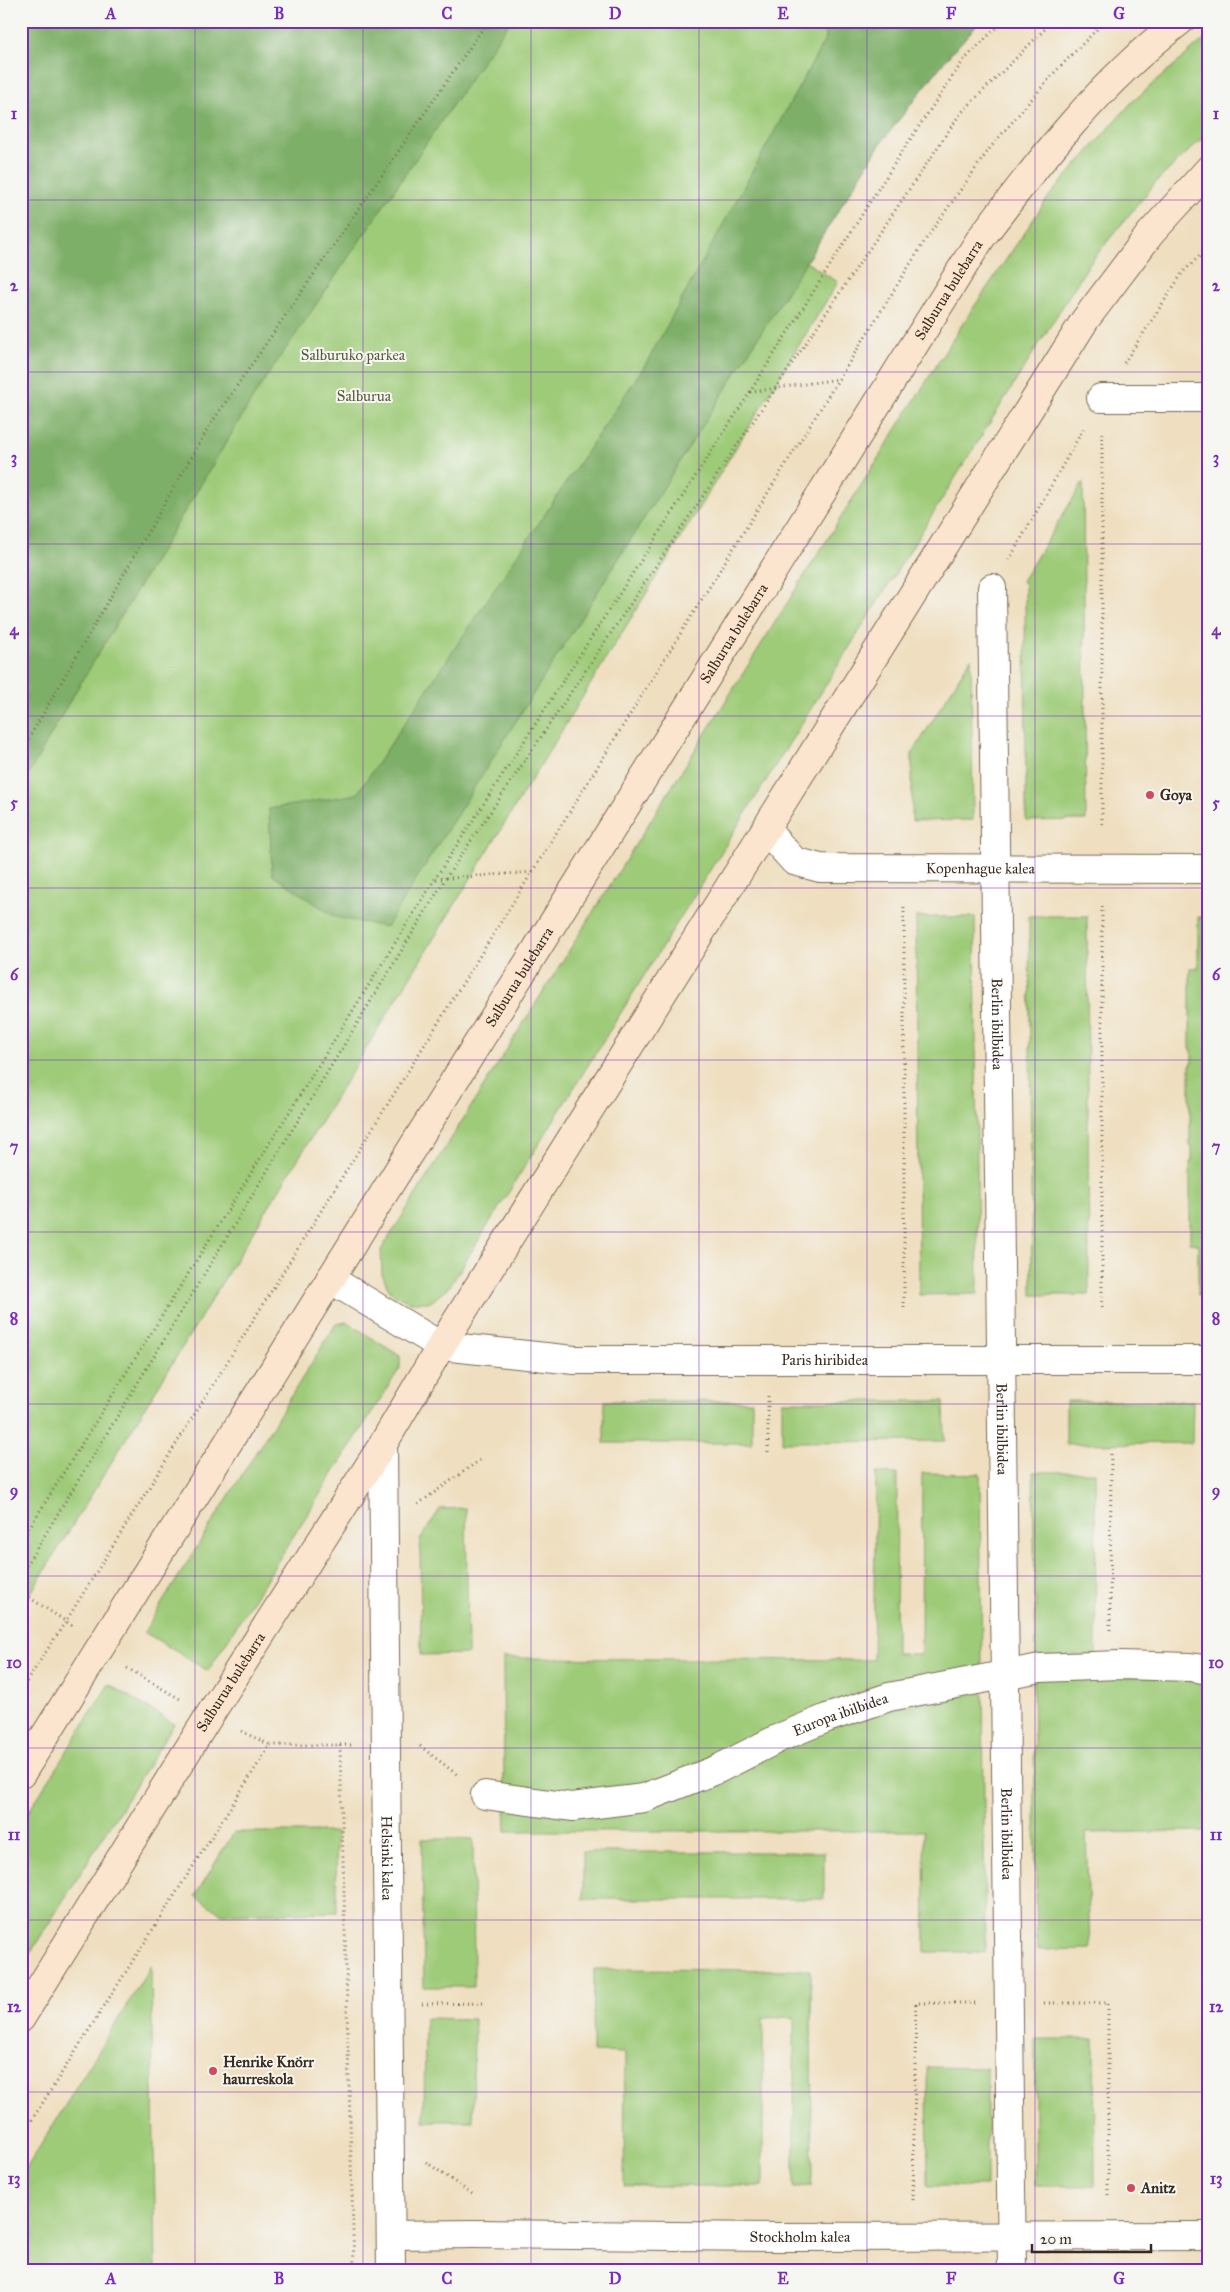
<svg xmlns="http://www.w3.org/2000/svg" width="1230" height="2292" viewBox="0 0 1230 2292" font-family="'IM FELL Great Primer',serif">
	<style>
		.green { fill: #9ecb78; stroke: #6c7a4b }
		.forest { fill: #7eaf68; stroke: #5c6c43 }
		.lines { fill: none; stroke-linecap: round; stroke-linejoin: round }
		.street-casing { stroke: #7a6957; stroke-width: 30 }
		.secondary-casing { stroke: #7a6957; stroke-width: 30 }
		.path { stroke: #7a6957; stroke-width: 3; stroke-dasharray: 1 4; stroke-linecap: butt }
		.street { stroke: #fff; stroke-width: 28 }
		.secondary { stroke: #fce5cf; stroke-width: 28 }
		.grid { fill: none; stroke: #7b2cbf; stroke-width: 1; stroke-opacity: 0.55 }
		.poi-dot { fill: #d1495b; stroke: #f6f6f2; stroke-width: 2 }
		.labels { text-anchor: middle; stroke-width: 4; stroke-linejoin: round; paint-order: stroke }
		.street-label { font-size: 15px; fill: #3b2a1e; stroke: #f6f6f2 }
		.park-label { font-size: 15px; fill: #595a39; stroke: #f6f6f2 }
		.poi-label { font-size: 15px; font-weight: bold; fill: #3b2a1e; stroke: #f6f6f2; text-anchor: start }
		.neatline { fill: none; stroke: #7b2cbf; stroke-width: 2 }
		.grid-label { font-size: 16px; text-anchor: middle; font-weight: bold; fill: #7b2cbf }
	</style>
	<rect width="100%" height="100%" fill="#f6f6f2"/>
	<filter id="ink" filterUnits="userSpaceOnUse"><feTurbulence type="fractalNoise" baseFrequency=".02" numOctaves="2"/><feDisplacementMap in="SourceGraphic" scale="10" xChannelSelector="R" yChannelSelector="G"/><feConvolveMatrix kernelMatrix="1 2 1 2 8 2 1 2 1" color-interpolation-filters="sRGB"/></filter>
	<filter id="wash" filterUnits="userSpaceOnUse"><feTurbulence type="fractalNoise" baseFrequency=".0096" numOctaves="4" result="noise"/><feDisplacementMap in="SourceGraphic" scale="20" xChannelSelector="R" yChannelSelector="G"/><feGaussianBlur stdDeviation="1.12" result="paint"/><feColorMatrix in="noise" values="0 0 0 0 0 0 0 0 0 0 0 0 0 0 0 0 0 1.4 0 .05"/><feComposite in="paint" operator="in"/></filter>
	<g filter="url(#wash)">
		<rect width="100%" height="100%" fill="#efdfc0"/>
		<!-- green -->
		<g class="green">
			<polygon points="21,21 980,21 943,63 881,143 806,262 838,282 21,1609"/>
			<polygon points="1209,35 1209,132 1157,181 1089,264 450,1286 431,1302 409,1302 390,1292 382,1274 381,1250 963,323 1050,195 1132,102"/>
			<polygon points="1083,482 1086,820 1026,821 1025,585 1022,581"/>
			<polygon points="971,658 973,820 912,821 912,754"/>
			<polygon points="1029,916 1087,916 1089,1295 1032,1295"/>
			<polygon points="916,917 975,917 978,1294 919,1295"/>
			<polygon points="1198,917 1209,917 1209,1295 1198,1295 1198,1244 1190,1243 1190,1162 1192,1161 1192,1147 1190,1146 1190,1065 1192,1064 1192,1050 1190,1049 1190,968 1198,968"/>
			<polygon points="347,1322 400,1356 400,1368 208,1671 144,1632 336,1324"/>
			<rect x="604" y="1401" width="148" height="42"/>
			<polygon points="782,1401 944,1401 945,1441 782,1442"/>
			<polygon points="1066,1401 1193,1401 1192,1443 1066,1444"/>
			<polygon points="1033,1472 1095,1472 1096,1655 1036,1657"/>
			<polygon points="876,1473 897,1474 896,1654 921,1654 922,1473 980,1474 982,1669 619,1795 504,1793 503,1658 873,1660"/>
			<polygon points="466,1508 468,1654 421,1655 420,1540 440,1509"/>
			<polygon points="1033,1675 1209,1678 1209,1831 1086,1833 1090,1949 1037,1950"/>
			<polygon points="109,1684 174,1724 21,1968 21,1824"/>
			<polygon points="983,1685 985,1952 925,1952 924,1831 506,1831 505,1806 584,1813 813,1731"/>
			<polygon points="234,1832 336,1832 337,1912 222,1914 195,1896"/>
			<polygon points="422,1839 473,1839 474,1987 424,1987"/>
			<rect x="583" y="1852" width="241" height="47"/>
			<polygon points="151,1966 156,2271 21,2271 21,2177"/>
			<polygon points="594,1969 811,1970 812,2186 794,2187 794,2017 763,2018 763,2186 624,2186 625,2053 593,2052"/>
			<polygon points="425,2018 474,2019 473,2121 424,2121"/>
			<polygon points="1035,2039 1094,2039 1095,2186 1035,2186"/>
			<polygon points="927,2067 987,2068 987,2186 928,2186"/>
		</g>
		<!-- forest -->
		<g class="forest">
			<polygon points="21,21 510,21 261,385 68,704 21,788"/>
			<polygon points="821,21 980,21 943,63 881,143 386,927 335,917 272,874 269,809 357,794 647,362 826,38"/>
		</g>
	</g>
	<g filter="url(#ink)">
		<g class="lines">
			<defs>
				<g id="street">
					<polyline points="1101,398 1209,398"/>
					<path id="s1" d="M 992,588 L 1012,2271"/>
					<path id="s2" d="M 766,830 L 794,861 L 820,868 L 1209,869"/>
					<path id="s3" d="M 330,1279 L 441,1346 L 574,1360 L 1209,1360"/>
					<path id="s4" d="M 383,1444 L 391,2271"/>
					<path id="s5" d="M 485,1795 L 572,1807 L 644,1798 L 718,1769 L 779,1738 L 827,1718 L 889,1697 L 1040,1668 L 1119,1665 L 1190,1667 L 1209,1670"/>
					<path id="s6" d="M 391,2235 L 473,2234 L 776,2237 L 1209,2236"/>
				</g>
				<g id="secondary">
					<path id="s7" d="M 21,1774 L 981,238 C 1041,159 1101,81 1180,21"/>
					<path id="s8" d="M 21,2018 L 209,1716 L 383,1444 L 441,1346 L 1085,320 L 1150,234 L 1209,169"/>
				</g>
			</defs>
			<!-- street casing -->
			<use href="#street" class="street-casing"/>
			<!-- secondary casing -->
			<use href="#secondary" class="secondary-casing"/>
			<!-- path -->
			<g class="path">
				<polyline points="1124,363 1183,272 1209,247"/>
				<polyline points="750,392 839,379"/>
				<polyline points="1102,433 1102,828"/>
				<polyline points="1009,560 1085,426"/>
				<polyline points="21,752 210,425 488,21"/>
				<polyline points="436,879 532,872"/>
				<polyline points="1102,906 1102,1308"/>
				<polyline points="904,1308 904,906"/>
				<polyline points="768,1396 768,1454"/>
				<polyline points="418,1504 480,1460"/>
				<polyline points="21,1541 435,879 750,392 901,153 963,61 1003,21"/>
				<polyline points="21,1574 446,878 960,114 1053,21"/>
				<polyline points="21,1592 73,1626"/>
				<polyline points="1110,1630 1111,1454"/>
				<polyline points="127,1668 180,1699"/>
				<polyline points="21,1690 66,1621 924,242 990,148 1054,73 1105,21"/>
				<polyline points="241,1731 270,1745"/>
				<polyline points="340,1745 352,1745"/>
				<polyline points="420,1746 459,1776"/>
				<polyline points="1044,2003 1108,2003 1108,2199"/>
				<polyline points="422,2004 484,2003"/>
				<polyline points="21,2137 270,1745 340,1745 354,2269"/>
				<polyline points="426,2162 472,2194"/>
				<polyline points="913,2200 916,2003 976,2003"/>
			</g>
			<!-- street -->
			<use href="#street" class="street"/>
			<!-- secondary -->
			<use href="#secondary" class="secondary"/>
		</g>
	</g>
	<!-- grid -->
	<path class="grid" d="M 195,21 L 195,2271M 363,21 L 363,2271M 531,21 L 531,2271M 699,21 L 699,2271M 867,21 L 867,2271M 1035,21 L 1035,2271M 21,200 L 1209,200M 21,372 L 1209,372M 21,544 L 1209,544M 21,716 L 1209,716M 21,888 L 1209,888M 21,1060 L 1209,1060M 21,1232 L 1209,1232M 21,1404 L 1209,1404M 21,1576 L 1209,1576M 21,1748 L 1209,1748M 21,1920 L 1209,1920M 21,2092 L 1209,2092"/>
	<!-- markers -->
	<g class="poi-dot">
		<circle cx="1150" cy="795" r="5"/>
		<circle cx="213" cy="2071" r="5"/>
		<circle cx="1131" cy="2188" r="5"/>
	</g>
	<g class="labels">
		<!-- street labels -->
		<g class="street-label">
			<text dy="5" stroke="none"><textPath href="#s7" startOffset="1750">Salburua bulebarra</textPath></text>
			<text dy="5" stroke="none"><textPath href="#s7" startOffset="1345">Salburua bulebarra</textPath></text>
			<text dy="5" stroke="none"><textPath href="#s2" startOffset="229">Kopenhague kalea</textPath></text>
			<text dy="5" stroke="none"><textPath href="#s7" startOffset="940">Salburua bulebarra</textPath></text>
			<text dy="5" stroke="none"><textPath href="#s1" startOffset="436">Berlin ibilbidea</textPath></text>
			<text dy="5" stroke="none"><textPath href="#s3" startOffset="514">Paris hiribidea</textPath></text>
			<text dy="5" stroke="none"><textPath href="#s1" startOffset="841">Berlin ibilbidea</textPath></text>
			<text dy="5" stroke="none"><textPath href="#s8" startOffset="396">Salburua bulebarra</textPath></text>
			<text dy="5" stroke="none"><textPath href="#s5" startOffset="374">Europa ibilbidea</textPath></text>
			<text dy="5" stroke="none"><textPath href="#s1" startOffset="1246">Berlin ibilbidea</textPath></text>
			<text dy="5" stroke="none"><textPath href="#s4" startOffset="414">Helsinki kalea</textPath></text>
			<text dy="5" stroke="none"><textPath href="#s6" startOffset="409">Stockholm kalea</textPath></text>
		</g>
		<!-- park labels -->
		<g class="park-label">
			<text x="353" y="360">Salburuko parkea</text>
			<text x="364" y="401">Salburua</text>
		</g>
		<!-- poi labels -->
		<g class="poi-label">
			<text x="1160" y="800">Goya</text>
			<text x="223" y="2067">Henrike Knörr<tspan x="223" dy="17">haurreskola</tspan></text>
			<text x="1141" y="2193">Anitz</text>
		</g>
	</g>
	<!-- margin -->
	<rect width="1230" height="2292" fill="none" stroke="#f6f6f2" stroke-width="55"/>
	<!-- scale -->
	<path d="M1032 2244v8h119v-8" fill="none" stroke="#3b2a1e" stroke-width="2.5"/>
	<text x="1040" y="2244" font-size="15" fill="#3b2a1e" stroke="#f6f6f2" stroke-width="4" paint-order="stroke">20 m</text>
	<rect x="28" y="28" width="1174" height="2236" class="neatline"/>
	<g class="grid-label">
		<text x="111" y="19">A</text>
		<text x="279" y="19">B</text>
		<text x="447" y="19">C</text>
		<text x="615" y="19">D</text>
		<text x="783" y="19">E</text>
		<text x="951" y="19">F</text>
		<text x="1119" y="19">G</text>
		<text x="14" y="119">1</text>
		<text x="1216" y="119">1</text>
		<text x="14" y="291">2</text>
		<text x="1216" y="291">2</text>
		<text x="14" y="463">3</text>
		<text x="1216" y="463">3</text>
		<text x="14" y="635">4</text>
		<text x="1216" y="635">4</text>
		<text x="14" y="808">5</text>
		<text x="1216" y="808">5</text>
		<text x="14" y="980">6</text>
		<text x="1216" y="980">6</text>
		<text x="14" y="1152">7</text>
		<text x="1216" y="1152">7</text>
		<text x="14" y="1324">8</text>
		<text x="1216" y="1324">8</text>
		<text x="14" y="1496">9</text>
		<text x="1216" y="1496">9</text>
		<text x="14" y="1668">10</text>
		<text x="1216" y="1668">10</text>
		<text x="14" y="1840">11</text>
		<text x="1216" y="1840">11</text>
		<text x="14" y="2012">12</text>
		<text x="1216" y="2012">12</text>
		<text x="14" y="2184">13</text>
		<text x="1216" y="2184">13</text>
		<text x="111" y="2284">A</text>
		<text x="279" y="2284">B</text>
		<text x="447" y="2284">C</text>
		<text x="615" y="2284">D</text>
		<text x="783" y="2284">E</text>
		<text x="951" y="2284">F</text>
		<text x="1119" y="2284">G</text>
	</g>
</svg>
